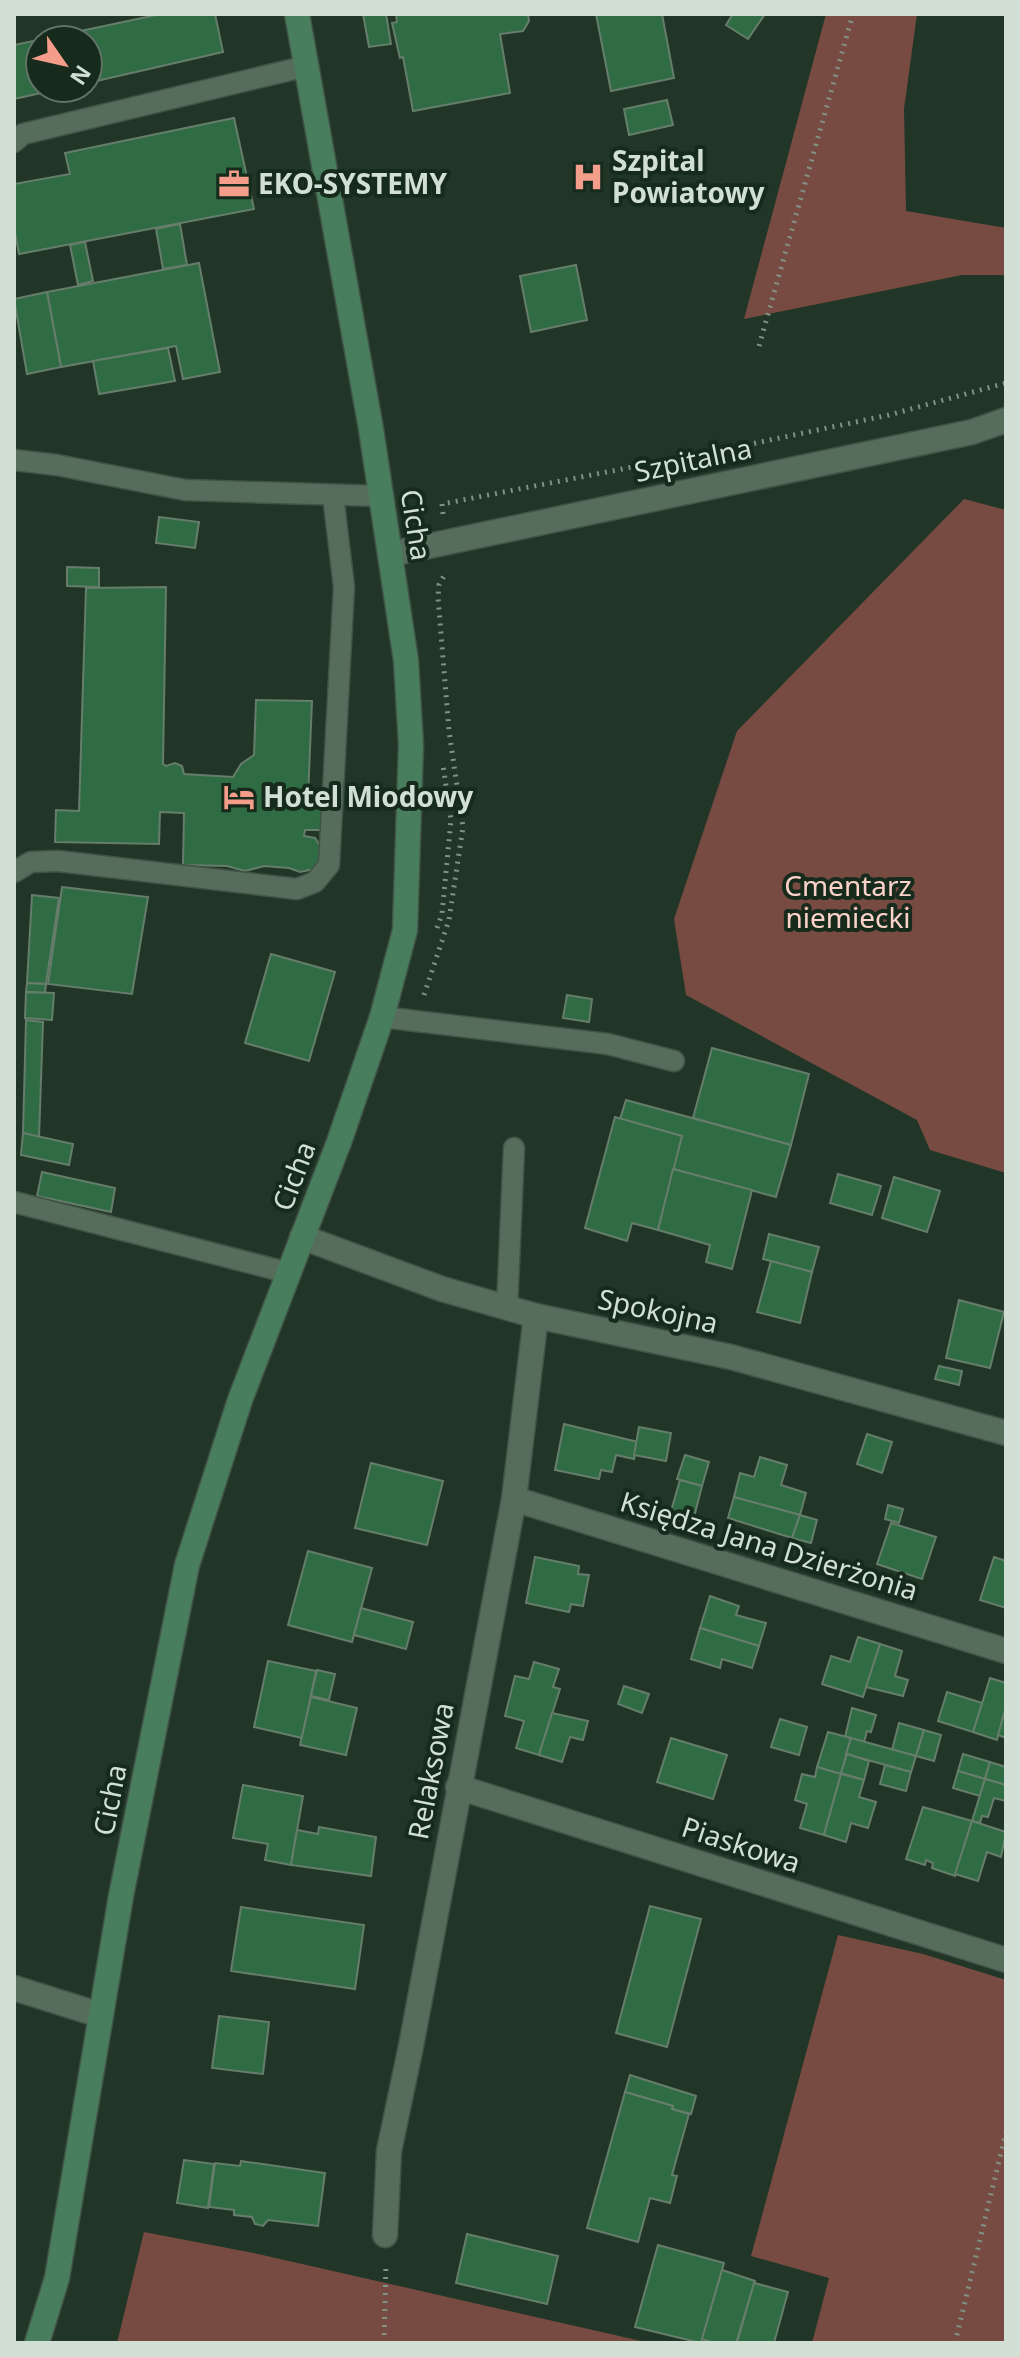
<svg xmlns="http://www.w3.org/2000/svg" width="1020" height="2357" viewBox="0 0 1020 2357" font-family="'Noto Sans',sans-serif">
	<style>
		.green { fill: #784b42 }
		.building { fill: #2f6c44; stroke: #667d6b; stroke-width: 2 }
		.lines { fill: none; stroke-linecap: round; stroke-linejoin: round }
		.lane-casing { stroke: #415346; stroke-width: 23 }
		.street-casing { stroke: #415346; stroke-width: 27 }
		.secondary-casing { stroke: #415346; stroke-width: 27 }
		.path { stroke: #819285; stroke-width: 5; stroke-dasharray: 2 6; stroke-linecap: butt }
		.lane { stroke: #566d5c; stroke-width: 20 }
		.street { stroke: #566d5c; stroke-width: 24 }
		.secondary { stroke: #487e5d; stroke-width: 24 }
		.labels { text-anchor: middle; stroke-width: 8; stroke-linejoin: round; paint-order: stroke }
		.poi-label { font-size: 28px; font-weight: bold; fill: #d2dfd5; stroke: #172b1d; text-anchor: start }
		.street-label { font-size: 28px; fill: #d2dfd5; stroke: #172b1d }
		.park-label { font-size: 28px; fill: #fbd2c9; stroke: #172b1d }
	</style>
	<rect width="100%" height="100%" fill="#213627"/>
	<!-- green -->
	<g class="green">
		<polygon points="826,14 917,14 904,109 906,211 1006,228 1006,275 962,275 744,319"/>
		<polygon points="964,499 1006,510 1006,1173 930,1150 917,1120 686,995 674,919 737,731"/>
		<polygon points="838,1935 923,1954 1006,1980 1006,2343 812,2343 829,2278 751,2256"/>
		<polygon points="144,2232 258,2254 650,2343 117,2343"/>
	</g>
	<!-- building -->
	<g class="building">
		<polygon points="161,14 215,14 223,52 88,83 88,40 40,40 40,88 64,88 14,99 14,45"/>
		<polygon points="363,14 386,14 391,44 369,47"/>
		<polygon points="396,14 528,14 529,21 523,31 500,34 510,93 413,111 403,57 400,58 392,23 397,22"/>
		<polygon points="596,14 662,14 674,78 611,91"/>
		<polygon points="733,14 765,14 748,39 726,25"/>
		<polygon points="667,100 673,125 629,135 624,109"/>
		<polygon points="234,118 254,209 19,254 14,227 14,184 70,174 65,153"/>
		<polygon points="180,224 187,265 163,269 156,229"/>
		<polygon points="85,242 93,281 78,285 70,245"/>
		<polygon points="199,263 220,372 183,379 176,346 61,367 47,292"/>
		<polygon points="576,265 587,320 531,332 520,276"/>
		<polygon points="47,292 61,367 27,374 14,299"/>
		<polygon points="168,348 175,381 99,394 93,361"/>
		<polygon points="159,517 199,522 195,548 156,543"/>
		<polygon points="67,567 99,568 99,587 67,586"/>
		<polygon points="166,587 163,764 166,766 175,763 182,766 184,774 233,777 241,764 254,755 256,700 312,701 308,798 323,798 322,830 305,830 304,836 315,838 321,847 319,865 314,869 300,872 289,868 264,866 245,871 227,866 183,865 184,813 160,812 159,844 55,842 56,810 79,811 86,588"/>
		<polygon points="62,887 148,897 132,994 48,984"/>
		<polygon points="32,895 59,898 46,984 27,983"/>
		<polygon points="271,954 335,972 309,1061 245,1043"/>
		<polygon points="27,983 46,984 45,993 26,992"/>
		<polygon points="26,992 54,993 52,1020 25,1018"/>
		<polygon points="567,995 592,999 589,1022 563,1018"/>
		<polygon points="26,1020 43,1022 39,1138 23,1133"/>
		<polygon points="712,1048 809,1074 791,1145 693,1118"/>
		<polygon points="626,1100 791,1145 776,1197 673,1169 682,1136 620,1119"/>
		<polygon points="615,1117 682,1136 658,1230 632,1223 627,1241 585,1228"/>
		<polygon points="23,1133 73,1144 69,1165 21,1155"/>
		<polygon points="673,1169 752,1190 732,1269 706,1262 710,1245 658,1230"/>
		<polygon points="42,1172 115,1188 111,1212 37,1196"/>
		<polygon points="838,1174 881,1186 872,1215 830,1203"/>
		<polygon points="894,1177 940,1191 927,1232 882,1218"/>
		<polygon points="769,1234 819,1247 812,1272 763,1259"/>
		<polygon points="771,1261 812,1272 800,1323 757,1312"/>
		<polygon points="959,1300 1004,1312 990,1368 946,1358"/>
		<polygon points="939,1366 962,1371 959,1385 935,1379"/>
		<polygon points="564,1424 638,1442 634,1459 616,1455 612,1472 601,1470 599,1479 555,1470"/>
		<polygon points="639,1427 671,1433 666,1461 634,1455"/>
		<polygon points="867,1434 892,1442 882,1473 857,1464"/>
		<polygon points="685,1455 709,1462 702,1486 677,1479"/>
		<polygon points="760,1457 787,1465 781,1485 806,1493 800,1515 734,1497 740,1473 754,1477"/>
		<polygon points="371,1463 443,1481 427,1545 355,1528"/>
		<polygon points="680,1480 702,1486 692,1525 669,1518"/>
		<polygon points="734,1497 800,1515 792,1538 728,1518"/>
		<polygon points="888,1505 903,1509 899,1523 885,1519"/>
		<polygon points="800,1515 817,1520 811,1543 792,1538"/>
		<polygon points="891,1523 936,1537 922,1579 877,1564"/>
		<polygon points="308,1551 372,1568 352,1642 288,1625"/>
		<polygon points="535,1557 579,1566 578,1574 589,1575 583,1606 571,1604 569,1612 526,1603"/>
		<polygon points="994,1557 1006,1561 1006,1608 980,1600"/>
		<polygon points="710,1596 739,1606 736,1615 766,1623 759,1646 700,1628"/>
		<polygon points="361,1608 413,1622 406,1649 354,1635"/>
		<polygon points="700,1628 759,1646 752,1668 722,1659 720,1668 691,1659"/>
		<polygon points="858,1637 880,1644 863,1697 822,1684 831,1656 850,1662"/>
		<polygon points="880,1644 902,1651 895,1676 908,1680 903,1696 866,1687"/>
		<polygon points="268,1661 316,1671 302,1738 254,1727"/>
		<polygon points="534,1662 559,1669 553,1687 560,1689 539,1755 516,1748 524,1721 505,1716 515,1676 529,1679"/>
		<polygon points="317,1670 335,1674 329,1700 311,1696"/>
		<polygon points="990,1678 1006,1683 1006,1707 997,1740 973,1732"/>
		<polygon points="624,1686 649,1694 642,1713 618,1704"/>
		<polygon points="947,1692 982,1703 973,1732 938,1721"/>
		<polygon points="311,1697 357,1708 346,1755 300,1745"/>
		<polygon points="1006,1707 1006,1738 998,1735"/>
		<polygon points="852,1708 876,1715 871,1732 867,1731 864,1742 845,1737"/>
		<polygon points="552,1713 588,1721 583,1740 570,1737 562,1762 539,1755"/>
		<polygon points="780,1719 807,1727 799,1755 771,1747"/>
		<polygon points="899,1723 924,1730 916,1756 892,1750"/>
		<polygon points="924,1730 941,1735 934,1761 916,1756"/>
		<polygon points="828,1732 851,1738 841,1774 817,1767"/>
		<polygon points="671,1738 727,1755 713,1799 657,1782"/>
		<polygon points="851,1738 916,1756 911,1772 846,1754"/>
		<polygon points="847,1754 869,1761 864,1780 841,1773"/>
		<polygon points="963,1754 990,1762 985,1779 958,1771"/>
		<polygon points="990,1762 1006,1767 1006,1785 985,1779"/>
		<polygon points="885,1765 911,1772 906,1791 880,1784"/>
		<polygon points="817,1767 841,1774 824,1835 800,1828 807,1804 795,1800 802,1774 815,1777"/>
		<polygon points="958,1771 985,1779 980,1796 953,1788"/>
		<polygon points="841,1774 864,1780 859,1797 876,1802 868,1828 851,1823 846,1842 824,1835"/>
		<polygon points="985,1779 1006,1785 1006,1801 994,1798 988,1817 982,1816 980,1823 972,1821"/>
		<polygon points="243,1785 303,1796 291,1865 265,1860 268,1844 233,1838"/>
		<polygon points="923,1807 972,1821 955,1876 932,1868 933,1863 926,1860 925,1865 906,1859"/>
		<polygon points="972,1821 1006,1832 1001,1857 987,1852 978,1881 955,1874"/>
		<polygon points="319,1827 376,1837 371,1876 291,1865 297,1830 318,1834"/>
		<polygon points="650,1906 701,1919 667,2047 616,2033"/>
		<polygon points="241,1907 364,1925 355,1989 231,1971"/>
		<polygon points="219,2016 269,2022 263,2074 212,2068"/>
		<polygon points="630,2075 696,2096 691,2114 672,2109 673,2106 625,2092"/>
		<polygon points="625,2092 673,2106 672,2109 689,2114 672,2175 677,2176 670,2203 650,2198 638,2242 587,2228"/>
		<polygon points="184,2160 214,2164 208,2208 177,2203"/>
		<polygon points="241,2161 325,2173 318,2226 268,2220 263,2226 255,2224 252,2217 234,2215 234,2210 209,2207 215,2163 240,2166"/>
		<polygon points="467,2234 558,2256 547,2304 456,2283"/>
		<polygon points="658,2245 724,2263 701,2343 635,2327"/>
		<polygon points="722,2270 755,2281 736,2343 714,2343 702,2339"/>
		<polygon points="754,2283 788,2292 774,2343 737,2343"/>
	</g>
	<g class="lines">
		<defs>
			<g id="lane">
				<polyline points="14,142 23,134 307,66"/>
				<polyline points="14,460 57,465 185,490 380,496"/>
				<polyline points="14,872 31,862 58,861 297,889 315,882 329,865 344,587 333,495"/>
				<polyline points="382,1017 608,1044 674,1061"/>
				<polyline points="14,1202 289,1273"/>
				<polyline points="507,1308 514,1148"/>
			</g>
			<g id="street">
				<polyline points="391,554 972,432 1006,420"/>
				<polyline points="302,1237 442,1289 536,1316 731,1357 1006,1433"/>
				<polyline points="514,1499 1006,1651"/>
				<polyline points="458,1787 1006,1960"/>
				<polyline points="14,1988 100,2015"/>
				<polyline points="385,2235 389,2151 411,2046 514,1499 536,1316"/>
			</g>
			<polyline id="secondary" points="37,2343 57,2278 121,1896 187,1565 240,1400 339,1142 382,1017 405,930 411,745 406,661 371,429 297,14"/>
		</defs>
		<!-- lane casing -->
		<use href="#lane" class="lane-casing"/>
		<!-- street casing -->
		<use href="#street" class="street-casing"/>
		<!-- secondary casing -->
		<use href="#secondary" class="secondary-casing"/>
		<!-- path -->
		<g class="path">
			<polyline points="759,346 853,14"/>
			<polyline points="443,514 442,504 751,444 889,415 1006,383"/>
			<polyline points="437,928 442,914 451,820 443,765"/>
			<polyline points="424,995 449,920 463,827 449,731 438,597 439,585 445,574"/>
			<polyline points="384,2343 386,2264"/>
			<polyline points="955,2343 1006,2132"/>
		</g>
		<!-- lane -->
		<use href="#lane" class="lane"/>
		<!-- street -->
		<use href="#street" class="street"/>
		<!-- secondary -->
		<use href="#secondary" class="secondary"/>
	</g>
	<!-- icons -->
	<defs>
		<symbol id="hospital-bare" viewBox="-9 -9 18 18"><path d="M-5-5h3v3.5h4V-5h3V5h-3V1.5h-4V5h-3Z" fill="#f49d8b" stroke="#172b1d" stroke-width="2.5" paint-order="stroke"/></symbol>
		<symbol id="office-bare" viewBox="-9 -9 18 18"><path d="M-6-3h4V-5.5h4V-3h4V5H-6ZM-1-4.5V-3h2v-1.5ZM-6 0V1H6V0Z" fill="#f49d8b" stroke="#172b1d" stroke-width="2.5" paint-order="stroke"/></symbol>
		<symbol id="hotel-bare" viewBox="-9 -9 18 18"><path d="M-6-4.5h1.5V1H6V5H4.5V3h-9V5H-6ZM-4 0a1.8 1.8 0 1 1 3.6 0ZM.5 0V-2.5h3Q6-2.5 6 0Z" fill="#f49d8b" stroke="#172b1d" stroke-width="2.5" paint-order="stroke"/></symbol>
	</defs>
	<g fill-rule="evenodd">
		<use href="#hospital-bare" x="566" y="155" width="44" height="44"/>
		<use href="#office-bare" x="212" y="162" width="44" height="44"/>
		<use href="#hotel-bare" x="217" y="775" width="44" height="44"/>
	</g>
	<g class="labels">
		<!-- poi labels -->
		<g class="poi-label">
			<text x="612" y="171">Szpital<tspan x="612" dy="32">Powiatowy</tspan></text>
			<text x="258" y="194">EKO-SYSTEMY</text>
			<text x="263" y="807">Hotel Miodowy</text>
		</g>
		<!-- street labels -->
		<g class="street-label">
			<text transform="translate(693 460) rotate(-12)" y="10">Szpitalna</text>
			<text transform="translate(416 525) rotate(81)" y="10">Cicha</text>
			<text transform="translate(294 1176) rotate(-69)" y="10">Cicha</text>
			<text transform="translate(658 1311) rotate(12)" y="10">Spokojna</text>
			<text transform="translate(769 1546) rotate(17)" y="10">Księdza Jana Dzierżonia</text>
			<text transform="translate(431 1771) rotate(-79)" y="10">Relaksowa</text>
			<text transform="translate(110 1800) rotate(-79)" y="10">Cicha</text>
			<text transform="translate(741 1845) rotate(18)" y="10">Piaskowa</text>
		</g>
		<!-- park labels -->
		<g class="park-label">
			<text x="848" y="896">Cmentarz<tspan x="848" dy="32">niemiecki</tspan></text>
		</g>
	</g>
	<!-- border -->
	<rect width="1020" height="2357" fill="none" stroke="#d2dfd5" stroke-width="32"/>
	<!-- north arrow -->
	<g transform="translate(64 64) rotate(124)"><circle r="38" fill="#172b1d" stroke="#627367" stroke-width="2"/>
	<path d="M0-6L14 30L0 20L-14 30Z" fill="#f49d8b"/>
	<text y="-12" font-size="22" font-weight="bold" text-anchor="middle" fill="#d2dfd5">N</text>
	</g>
</svg>
